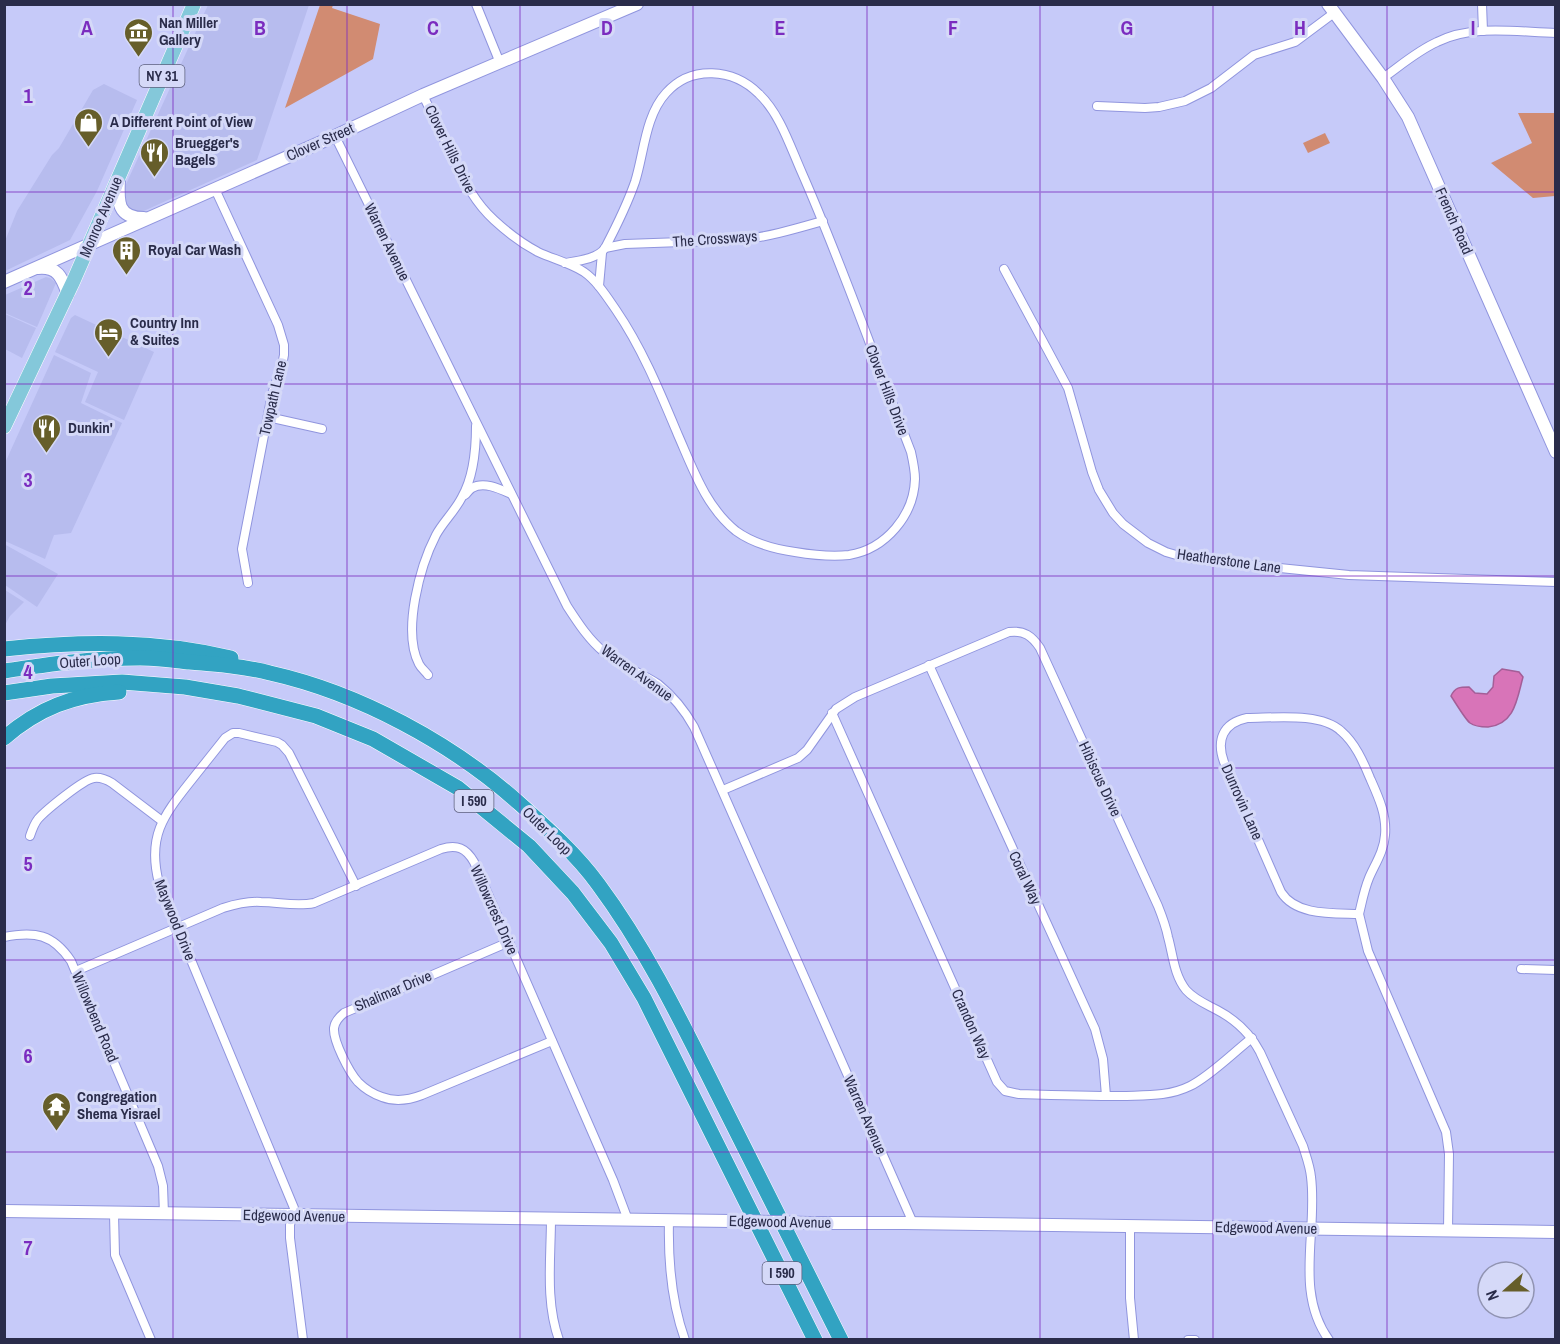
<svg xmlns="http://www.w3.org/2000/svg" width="1560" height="1344" viewBox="0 0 1560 1344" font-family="'Archivo Narrow',sans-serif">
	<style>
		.built { fill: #b7bcee }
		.green { fill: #d18b72 }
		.water { fill: #d874b8; stroke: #a45e97; stroke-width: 1.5 }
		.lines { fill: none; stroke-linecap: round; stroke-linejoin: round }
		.street-casing { stroke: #9095de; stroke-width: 10 }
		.secondary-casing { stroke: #9095de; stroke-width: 14 }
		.primary-casing { stroke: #fff; stroke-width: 15 }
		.highway-casing { stroke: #fff; stroke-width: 16 }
		.street { stroke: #fff; stroke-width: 8 }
		.secondary { stroke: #fff; stroke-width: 12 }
		.primary { stroke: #84c8da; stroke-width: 14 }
		.highway { stroke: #32a3c2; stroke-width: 15 }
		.secondary-bridge-casing { stroke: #9095de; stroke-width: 14; stroke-linecap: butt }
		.secondary-bridge { stroke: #fff; stroke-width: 12 }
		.grid { fill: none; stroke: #7b2cbf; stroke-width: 1.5; stroke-opacity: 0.55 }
		.labels { text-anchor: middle; stroke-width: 6; stroke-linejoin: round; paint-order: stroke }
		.shield { fill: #d5d9f8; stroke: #5d607e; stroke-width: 1.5 }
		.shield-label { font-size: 14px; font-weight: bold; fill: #2a2c4a }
		.poi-label { font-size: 15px; font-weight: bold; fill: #2a2c4a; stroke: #d5d9f8; text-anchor: start }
		.street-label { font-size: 15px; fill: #2a2c4a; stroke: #d5d9f8 }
		.grid-label { font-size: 20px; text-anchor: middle; font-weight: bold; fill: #7b2cbf; stroke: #d5d9f8; stroke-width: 6; stroke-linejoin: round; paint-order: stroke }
	</style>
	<rect width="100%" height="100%" fill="#c6caf9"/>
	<!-- built -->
	<g class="built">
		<polygon points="208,5 309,5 257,160 137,214 127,211 122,193"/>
		<polygon points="104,84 137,100 97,191 70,240 5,271 5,241 17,211 52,155 59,148 93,90"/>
		<polygon points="46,277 50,278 56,283 37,327 5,313 5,295"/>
		<polygon points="5,314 36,328 22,358 5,349"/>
		<polygon points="75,315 154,352 124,420 85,402 98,372 55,352 71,318"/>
		<polygon points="54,355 91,373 81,403 122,423 71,533 54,535 45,559 5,541 5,463"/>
		<polygon points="4,544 58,574 37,607 5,585"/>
		<polygon points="5,590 24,602 10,616 5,625"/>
	</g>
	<!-- green -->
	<g class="green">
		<polygon points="320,5 333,5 332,8 380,24 373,59 285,108"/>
		<polygon points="1518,113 1555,113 1555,196 1533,198 1491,163 1532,143"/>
		<polygon points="1325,133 1330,143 1308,153 1303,143"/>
	</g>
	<!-- water -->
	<path class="water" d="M 1502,669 L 1519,672 L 1523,677 C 1517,699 1515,724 1488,727 C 1483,727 1474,726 1470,723 C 1465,719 1455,702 1451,696 C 1455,687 1460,687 1469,687 L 1475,693 L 1487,694 L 1493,687 L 1494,676 Z"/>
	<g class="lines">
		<defs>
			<g id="street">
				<polyline points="476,4 500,63"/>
				<polyline points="1482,4 1483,31"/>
				<path d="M 1383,78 C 1400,66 1417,51 1437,42 C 1473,24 1517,32 1556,33"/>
				<path d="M 423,95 C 432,114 441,133 450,152 C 463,178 473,201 494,220 C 507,232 523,244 538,252 C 553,259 570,263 584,272 C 597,281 607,297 616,310 C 642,348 660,392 678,435 C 693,469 706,507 736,531 C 754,544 774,549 795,552 C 813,555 832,557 849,555 C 886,549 914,515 915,479 C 915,470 913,461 911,452 C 875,359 842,264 802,173 C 790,146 780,114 759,94 C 733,68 691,65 666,93 C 645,116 644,154 635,182 C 627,205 616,227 605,248 C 598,259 577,261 565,263"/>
				<polyline points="1097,106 1145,108 1159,107 1185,101 1211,88 1254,55 1295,42 1334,13"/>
				<path d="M 335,136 L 567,606 C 578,623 589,640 605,653 C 622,666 641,673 658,684 C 673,696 685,711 694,727 L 913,1223"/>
				<polyline points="215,189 278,325 284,345 284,355 282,365 272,394 242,549 248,583"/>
				<path d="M 605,248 L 625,244 L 739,240 C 768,237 795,229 823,221"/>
				<polyline points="1004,269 1068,388 1092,472 1099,490 1113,513 1123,524 1148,543 1166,552 1183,557 1210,561 1349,575 1556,582"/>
				<polyline points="599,286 602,253"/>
				<polyline points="268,417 322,429"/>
				<path d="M 465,495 C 467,493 469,490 472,488 C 484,481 500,489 511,494"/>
				<polyline points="929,665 1095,1029 1103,1059 1106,1096"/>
				<path d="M 428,675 C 425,671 421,668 419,664 C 402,631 420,566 436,535 C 443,522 455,511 462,497 C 474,476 476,449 476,426"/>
				<path d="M 832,713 L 997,1082 L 1005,1091 L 1019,1094 C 1053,1095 1087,1096 1121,1096 C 1144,1095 1168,1097 1190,1086 C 1209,1077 1234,1052 1252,1038"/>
				<path d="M 1247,718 C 1274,718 1321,712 1341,731 C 1355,743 1363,761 1370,778 C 1378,796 1387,815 1385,835 C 1384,851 1375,864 1369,878 C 1364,890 1362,902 1359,914 C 1333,913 1296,916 1281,892 L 1224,762 C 1216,740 1223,723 1247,718 Z"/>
				<path d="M 723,790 L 798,758 L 807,750 L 836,709 L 855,697 L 1009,632 C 1024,630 1032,636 1040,648 L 1158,906 C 1162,916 1166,927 1168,937 C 1173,955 1174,975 1186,990 C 1195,1000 1206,1004 1217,1010 C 1236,1020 1250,1033 1260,1052 L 1303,1146 C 1306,1156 1310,1166 1311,1177 C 1318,1231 1294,1292 1329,1340"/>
				<path d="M 30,836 C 32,830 34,824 38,819 C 46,810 84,779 94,778 C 101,777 107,780 112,783 L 162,821"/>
				<polyline points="1359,914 1368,951 1446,1132 1449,1154 1448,1230"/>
				<path d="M 4,937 C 35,931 53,934 71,961 L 158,1166 L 163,1186 L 164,1214"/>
				<path d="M 509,942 L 344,1013 C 339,1017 335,1021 334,1028 C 333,1041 349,1072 358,1082 C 365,1089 373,1094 382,1097 C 395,1102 409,1100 422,1095 L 552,1041"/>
				<polyline points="1521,969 1556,970"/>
				<path d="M 76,971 L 223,908 C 236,904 248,901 261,902 C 279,902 296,907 314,903 L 441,849 C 457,844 466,848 474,862 L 613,1180 L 628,1220"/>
				<polyline points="114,1214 115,1255 151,1340"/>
				<path d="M 551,1218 C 551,1258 545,1301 559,1340"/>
				<path d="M 669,1221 C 668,1261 671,1301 685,1340"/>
				<polyline points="1130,1226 1130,1298 1134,1340"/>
				<path d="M 303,1340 L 290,1238 L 290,1225 L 294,1211 L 294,1208 L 159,883 C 147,837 163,816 190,782 C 202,767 213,753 225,738 L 233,733 L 239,733 L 277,742 L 282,745 L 289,753 L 356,886"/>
				<polyline points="1188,1340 1195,1340"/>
			</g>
			<g id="secondary">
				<polyline points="1328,4 1383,78 1408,117 1556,452"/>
				<path d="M 119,178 C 118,200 116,218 144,218"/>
				<path d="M 38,268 C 58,266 62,278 68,294"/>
				<polyline points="4,282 335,136 423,95 637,4"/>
				<polyline points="4,1211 731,1221"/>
				<polyline points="809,1223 904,1223 1556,1232"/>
			</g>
			<polyline id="primary" points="4,427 73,282 194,4"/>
			<g id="highway">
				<path d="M 4,649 C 81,641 155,640 231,658"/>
				<path d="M 4,671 C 50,664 94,658 140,658 C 156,658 172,660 188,662 C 215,664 243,666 270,673 C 359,693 452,743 520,804 C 547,828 577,855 598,884 C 647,950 682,1023 718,1095 C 759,1177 800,1258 841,1340"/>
				<polyline points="4,693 52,686 122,682 185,687 238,696 316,716 373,739 458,788 529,846 573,893 611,943 644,998 815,1340"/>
				<path d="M 4,738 C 39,708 73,695 119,692"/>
			</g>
		</defs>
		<!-- street casing -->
		<use href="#street" class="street-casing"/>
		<!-- secondary casing -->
		<use href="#secondary" class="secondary-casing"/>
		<!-- primary casing -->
		<use href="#primary" class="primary-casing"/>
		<!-- highway casing -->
		<use href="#highway" class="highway-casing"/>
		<!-- street -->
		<use href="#street" class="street"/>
		<!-- secondary -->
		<use href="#secondary" class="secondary"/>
		<!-- primary -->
		<use href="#primary" class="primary"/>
		<!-- highway -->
		<use href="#highway" class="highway"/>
		<defs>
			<polyline id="secondary-bridge" points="731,1221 809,1223"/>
		</defs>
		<!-- secondary-bridge casing -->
		<use href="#secondary-bridge" class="secondary-bridge-casing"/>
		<!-- secondary-bridge -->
		<use href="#secondary-bridge" class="secondary-bridge"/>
	</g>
	<!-- grid -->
	<path class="grid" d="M 173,4 L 173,1340M 347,4 L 347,1340M 520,4 L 520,1340M 693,4 L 693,1340M 867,4 L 867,1340M 1040,4 L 1040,1340M 1213,4 L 1213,1340M 1387,4 L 1387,1340M 4,192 L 1556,192M 4,384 L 1556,384M 4,576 L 1556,576M 4,768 L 1556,768M 4,960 L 1556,960M 4,1152 L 1556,1152"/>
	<!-- icons -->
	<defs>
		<symbol id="museum-pin" viewBox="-11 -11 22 30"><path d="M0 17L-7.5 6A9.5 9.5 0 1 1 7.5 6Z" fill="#665e2a" stroke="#d5d9f8"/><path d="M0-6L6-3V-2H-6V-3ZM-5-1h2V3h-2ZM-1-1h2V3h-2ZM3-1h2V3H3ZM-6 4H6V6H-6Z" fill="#fff"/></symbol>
		<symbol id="shop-pin" viewBox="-11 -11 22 30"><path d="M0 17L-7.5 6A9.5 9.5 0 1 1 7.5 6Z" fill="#665e2a" stroke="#d5d9f8"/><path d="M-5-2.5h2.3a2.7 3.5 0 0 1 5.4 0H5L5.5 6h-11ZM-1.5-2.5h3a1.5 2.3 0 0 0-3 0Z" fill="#fff"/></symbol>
		<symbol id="restaurant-pin" viewBox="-11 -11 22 30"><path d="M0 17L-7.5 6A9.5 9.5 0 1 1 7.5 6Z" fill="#665e2a" stroke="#d5d9f8"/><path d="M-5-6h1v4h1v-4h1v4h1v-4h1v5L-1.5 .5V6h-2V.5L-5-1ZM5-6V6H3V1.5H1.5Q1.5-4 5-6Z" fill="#fff"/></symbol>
		<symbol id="building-pin" viewBox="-11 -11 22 30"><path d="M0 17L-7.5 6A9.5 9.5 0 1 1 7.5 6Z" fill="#665e2a" stroke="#d5d9f8"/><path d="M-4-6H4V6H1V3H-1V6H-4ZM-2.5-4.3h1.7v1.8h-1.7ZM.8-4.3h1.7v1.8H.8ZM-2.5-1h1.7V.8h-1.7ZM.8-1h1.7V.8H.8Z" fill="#fff"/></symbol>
		<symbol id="hotel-pin" viewBox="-11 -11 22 30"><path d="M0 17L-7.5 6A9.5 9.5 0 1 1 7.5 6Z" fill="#665e2a" stroke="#d5d9f8"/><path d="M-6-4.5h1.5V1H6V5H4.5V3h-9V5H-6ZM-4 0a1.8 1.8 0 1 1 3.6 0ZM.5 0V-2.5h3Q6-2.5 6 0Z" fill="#fff"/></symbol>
		<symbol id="temple-pin" viewBox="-11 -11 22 30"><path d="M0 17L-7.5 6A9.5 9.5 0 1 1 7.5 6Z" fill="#665e2a" stroke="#d5d9f8"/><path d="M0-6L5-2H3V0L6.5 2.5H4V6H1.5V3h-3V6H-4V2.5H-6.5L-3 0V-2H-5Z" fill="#fff"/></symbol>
	</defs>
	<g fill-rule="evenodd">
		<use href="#museum-pin" x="122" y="16" width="33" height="45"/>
		<use href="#shop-pin" x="72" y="106" width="33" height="45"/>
		<use href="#restaurant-pin" x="138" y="136" width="33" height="45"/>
		<use href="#building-pin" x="110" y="234" width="33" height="45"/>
		<use href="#hotel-pin" x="92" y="316" width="33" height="45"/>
		<use href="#restaurant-pin" x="30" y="412" width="33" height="45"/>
		<use href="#temple-pin" x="40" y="1090" width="33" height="45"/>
	</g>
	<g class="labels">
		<!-- shield labels -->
		<g class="shield">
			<rect x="139.5" y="65" width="45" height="22" rx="4.5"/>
			<rect x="454.5" y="790" width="39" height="22" rx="4.5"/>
			<rect x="762.5" y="1262" width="39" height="22" rx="4.5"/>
		</g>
		<g class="shield-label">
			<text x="162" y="81">NY 31</text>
			<text x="474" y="806">I 590</text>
			<text x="782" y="1278">I 590</text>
		</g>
		<!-- poi labels -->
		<g class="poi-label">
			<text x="159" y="28">Nan Miller<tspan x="159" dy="17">Gallery</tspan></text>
			<text x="110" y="127">A Different Point of View</text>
			<text x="175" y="148">Bruegger's<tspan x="175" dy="17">Bagels</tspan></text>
			<text x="148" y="255">Royal Car Wash</text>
			<text x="130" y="328">Country Inn<tspan x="130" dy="17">&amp; Suites</tspan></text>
			<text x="68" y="433">Dunkin'</text>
			<text x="77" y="1102">Congregation<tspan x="77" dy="17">Shema Yisrael</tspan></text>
		</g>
		<!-- street labels -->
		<g class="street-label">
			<text transform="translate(320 142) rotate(-24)" y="5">Clover Street</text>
			<text transform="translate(450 149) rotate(64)" y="5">Clover Hills Drive</text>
			<text transform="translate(101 217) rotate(-67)" y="5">Monroe Avenue</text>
			<text transform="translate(1454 221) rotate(66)" y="5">French Road</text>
			<text transform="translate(715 239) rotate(-4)" y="5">The Crossways</text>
			<text transform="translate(387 242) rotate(64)" y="5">Warren Avenue</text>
			<text transform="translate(887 390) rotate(69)" y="5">Clover Hills Drive</text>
			<text transform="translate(273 398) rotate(-77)" y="5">Towpath Lane</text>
			<text transform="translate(1229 561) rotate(8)" y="5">Heatherstone Lane</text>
			<text transform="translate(90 661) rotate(-4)" y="5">Outer Loop</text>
			<text transform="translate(637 673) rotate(36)" y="5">Warren Avenue</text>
			<text transform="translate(1100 779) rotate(65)" y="5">Hibiscus Drive</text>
			<text transform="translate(1242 802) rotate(66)" y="5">Dunrovin Lane</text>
			<text transform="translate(547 831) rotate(44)" y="5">Outer Loop</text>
			<text transform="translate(1025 878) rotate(65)" y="5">Coral Way</text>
			<text transform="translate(494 910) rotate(66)" y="5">Willowcrest Drive</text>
			<text transform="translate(175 920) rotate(68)" y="5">Maywood Drive</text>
			<text transform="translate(393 991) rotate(-23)" y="5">Shalimar Drive</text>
			<text transform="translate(95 1017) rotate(67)" y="5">Willowbend Road</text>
			<text transform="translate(971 1024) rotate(66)" y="5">Crandon Way</text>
			<text transform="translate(865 1115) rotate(66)" y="5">Warren Avenue</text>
			<text transform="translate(294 1216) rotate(1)" y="5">Edgewood Avenue</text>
			<text transform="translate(780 1222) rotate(1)" y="5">Edgewood Avenue</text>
			<text transform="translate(1266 1228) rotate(1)" y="5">Edgewood Avenue</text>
		</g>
	</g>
	<g class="grid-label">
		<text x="87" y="35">A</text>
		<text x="260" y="35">B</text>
		<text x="433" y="35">C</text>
		<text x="607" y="35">D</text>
		<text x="780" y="35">E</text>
		<text x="953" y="35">F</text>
		<text x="1127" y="35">G</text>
		<text x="1300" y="35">H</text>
		<text x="1473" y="35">I</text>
		<text x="28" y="103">1</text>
		<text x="28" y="295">2</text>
		<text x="28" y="487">3</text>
		<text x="28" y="679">4</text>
		<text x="28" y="871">5</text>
		<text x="28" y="1063">6</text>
		<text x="28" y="1255">7</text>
	</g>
	<!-- border -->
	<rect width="1560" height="1344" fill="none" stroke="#2a2c4a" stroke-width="12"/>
	<!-- north arrow -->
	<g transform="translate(1506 1290) rotate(249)"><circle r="28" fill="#d5d9f8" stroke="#9194b2" stroke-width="1.5"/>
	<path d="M0-4.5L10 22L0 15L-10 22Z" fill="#665e2a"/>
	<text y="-9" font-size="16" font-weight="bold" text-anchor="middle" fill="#2a2c4a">N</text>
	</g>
</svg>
